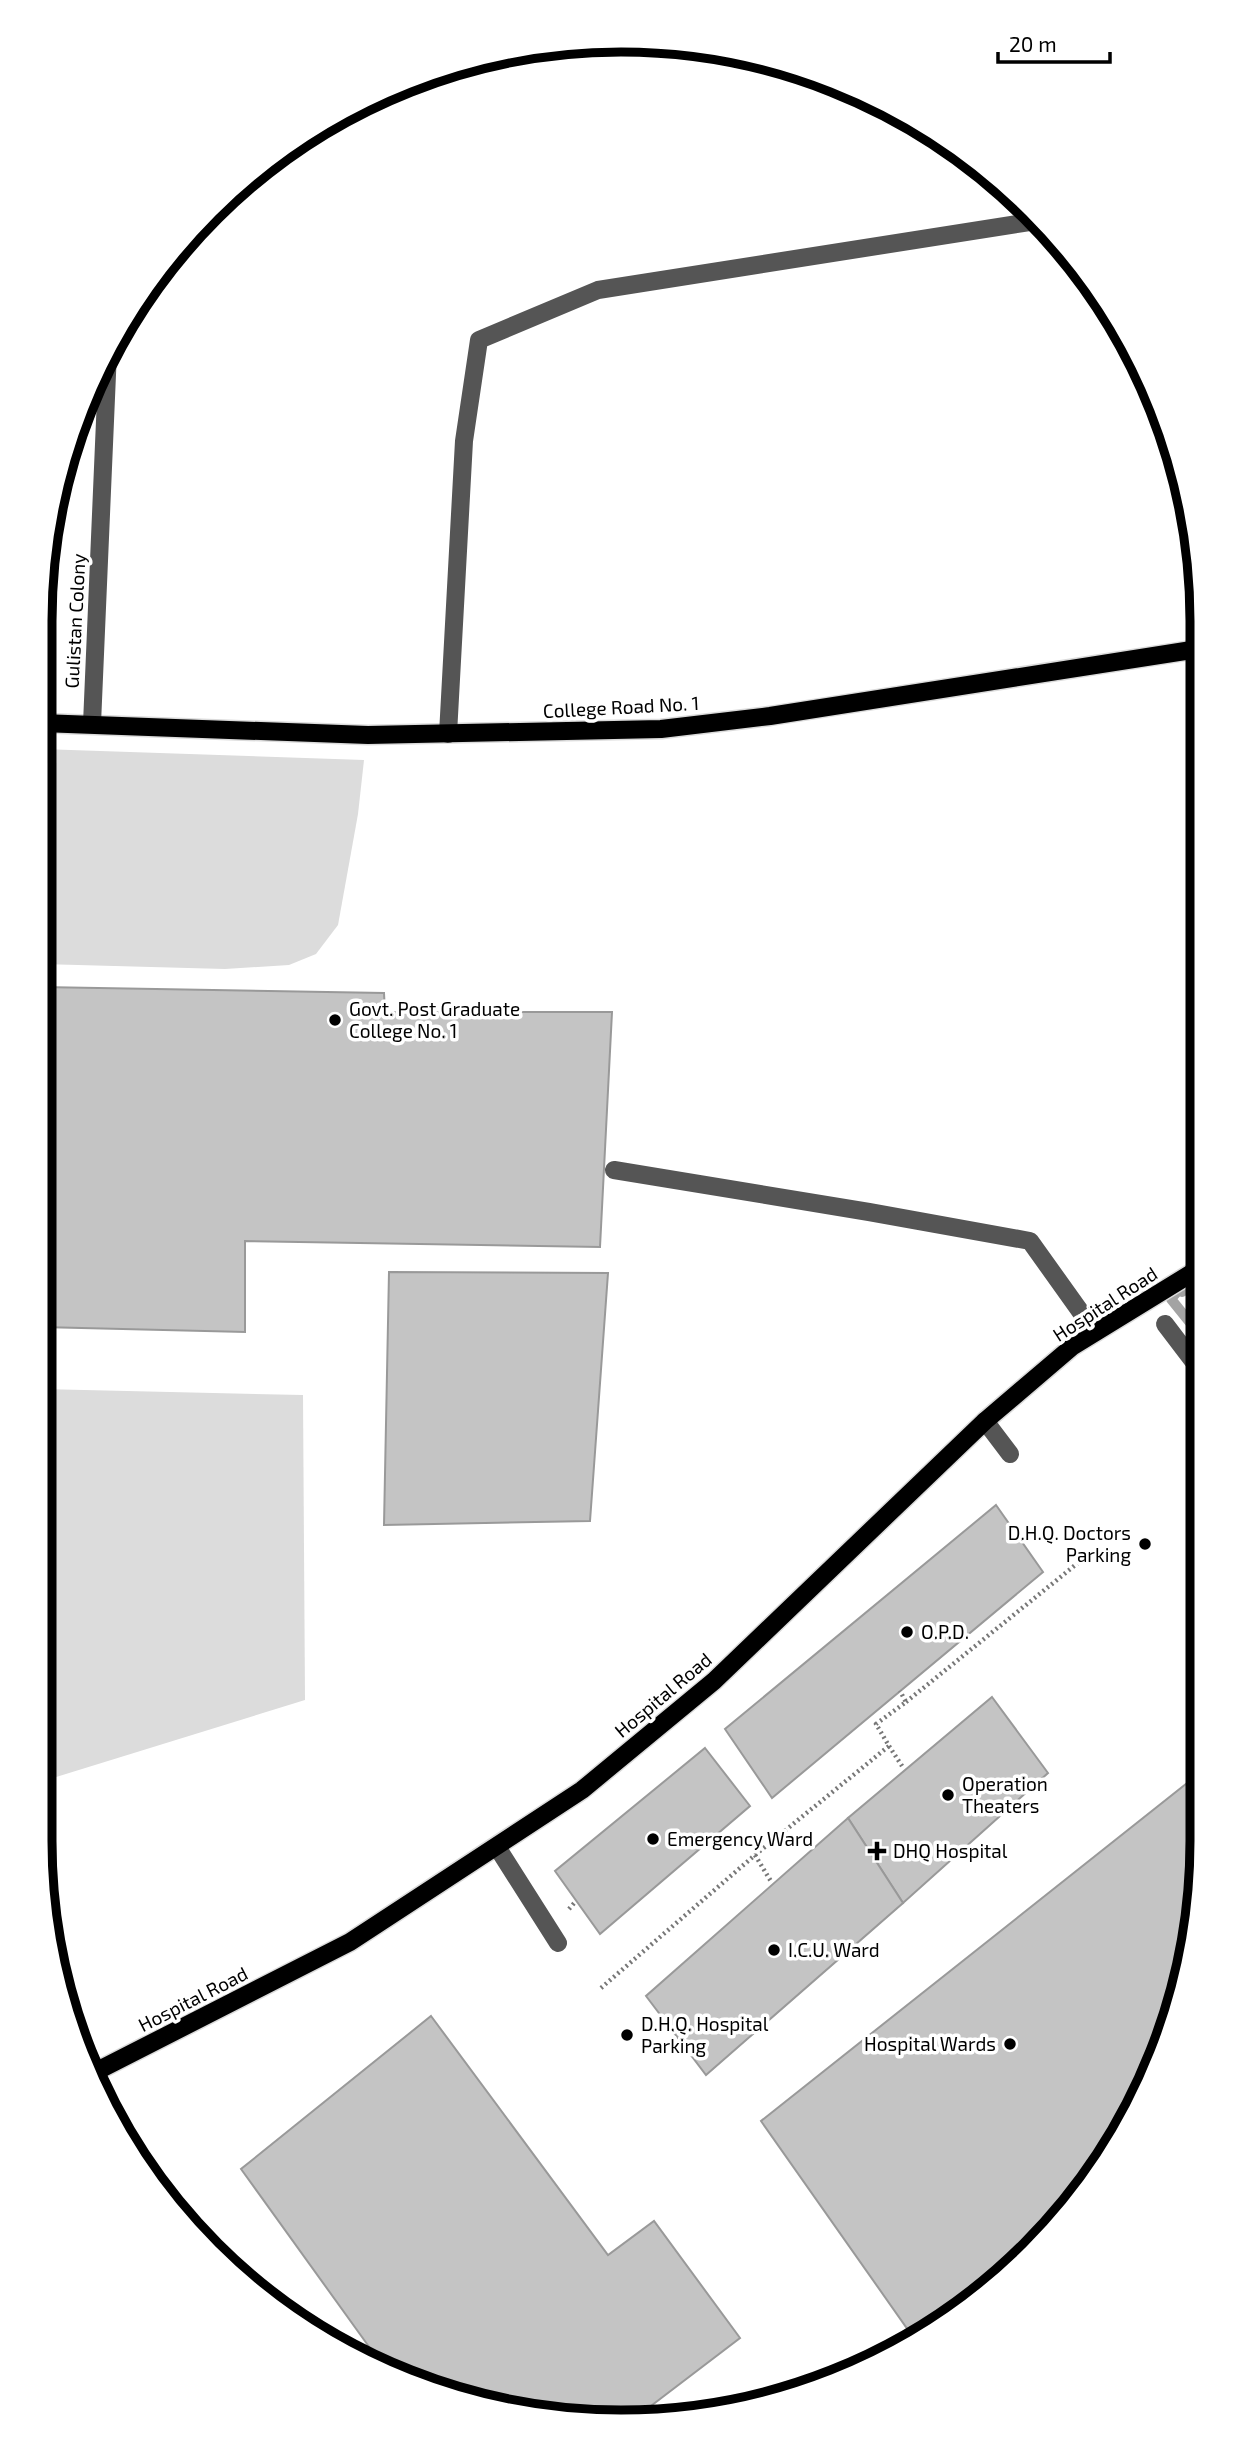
<svg xmlns="http://www.w3.org/2000/svg" width="1243" height="2462" viewBox="0 0 1243 2462" font-family="'Exo 2',sans-serif">
	<style>
		.green { fill: #dcdcdc }
		.lines { fill: none; stroke-linecap: round; stroke-linejoin: round }
		.stream { stroke: #a3a3a3; stroke-width: 10 }
		.building { fill: #c4c4c4; stroke: #999; stroke-width: 2 }
		.major-casing { stroke: #dbdbdb; stroke-width: 21 }
		.path { stroke: #777; stroke-width: 4.5; stroke-dasharray: 2 3.5; stroke-linecap: butt }
		.minor { stroke: #555; stroke-width: 18 }
		.major { stroke: #000; stroke-width: 18 }
		.poi-dot { fill: #000; stroke: #fff; stroke-width: 2.5 }
		.labels { text-anchor: middle; stroke-width: 7; stroke-linejoin: round; paint-order: stroke }
		.street-label { font-size: 19px; fill: #000; stroke: #fff }
		.poi-label { font-size: 19px; fill: #000; stroke: #fff; text-anchor: start }
		.rim { fill: none; stroke: #000; stroke-width: 9 }
	</style>
	<rect width="100%" height="100%" fill="#fff"/>
	<!-- green -->
	<g class="green">
		<polygon points="41,749 364,760 358,814 338,925 316,954 289,965 225,969 41,964"/>
		<polygon points="41,1389 303,1395 305,1700 40,1782"/>
	</g>
	<g class="lines">
		<!-- stream -->
		<g class="stream">
			<polyline points="1185,1283 1171,1299 1200,1335"/>
			<polyline points="1182,1292 1200,1281"/>
		</g>
	</g>
	<!-- building -->
	<g class="building">
		<polygon points="41,987 384,993 385,1012 612,1012 600,1247 245,1241 245,1332 41,1327"/>
		<polygon points="389,1272 608,1273 590,1521 384,1525"/>
		<polygon points="996,1505 1043,1572 772,1798 725,1729"/>
		<polygon points="992,1697 1048,1773 903,1903 848,1818"/>
		<polygon points="705,1748 750,1806 600,1934 555,1871"/>
		<polygon points="1201,1772 1202,1878 1183,1991 1143,2097 1033,2251 913,2337 761,2121"/>
		<polygon points="848,1818 903,1903 706,2075 646,1996"/>
		<polygon points="431,2016 608,2255 654,2221 740,2338 639,2415 508,2410 380,2362 241,2169"/>
	</g>
	<g class="lines">
		<defs>
			<g id="major">
				<polyline points="41,723 368,735 661,729 770,716 1198,649"/>
				<polyline points="95,2072 350,1942 582,1790 714,1681 985,1421 1073,1346 1200,1268"/>
			</g>
		</defs>
		<!-- major casing -->
		<use href="#major" class="major-casing"/>
		<!-- path -->
		<g class="path">
			<polyline points="906,1702 1089,1554"/>
			<polyline points="889,1746 904,1769"/>
			<polyline points="755,1855 772,1883"/>
			<polyline points="569,1909 576,1901"/>
			<polyline points="601,1988 755,1855 889,1746 876,1724 906,1702 900,1691"/>
		</g>
		<!-- minor -->
		<g class="minor">
			<polyline points="92,724 108,351"/>
			<polyline points="448,734 464,441 479,340 598,290 1036,221"/>
			<polyline points="614,1170 869,1212 1030,1241 1095,1332"/>
			<polyline points="1165,1324 1200,1370"/>
			<polyline points="985,1421 1010,1454"/>
			<polyline points="497,1847 558,1943"/>
		</g>
		<!-- major -->
		<use href="#major" class="major"/>
	</g>
	<!-- markers -->
	<g class="poi-dot">
		<circle cx="335" cy="1020" r="7"/>
		<circle cx="1145" cy="1544" r="7"/>
		<circle cx="907" cy="1632" r="7"/>
		<circle cx="948" cy="1795" r="7"/>
		<circle cx="653" cy="1839" r="7"/>
		<path d="M873.5 1840.5h7v7h7v7h-7v7h-7v-7h-7v-7h7z"/>
		<circle cx="774" cy="1950" r="7"/>
		<circle cx="627" cy="2035" r="7"/>
		<circle cx="1010" cy="2044" r="7"/>
	</g>
	<g class="labels">
		<!-- street labels -->
		<g class="street-label">
			<text transform="translate(75 621) rotate(-87)" y="7">Gulistan Colony</text>
			<text transform="translate(621 707) rotate(-3)" y="7">College Road No. 1</text>
			<text transform="translate(1105 1304) rotate(-33)" y="7">Hospital Road</text>
			<text transform="translate(663 1695) rotate(-40)" y="7">Hospital Road</text>
			<text transform="translate(193 1999) rotate(-27)" y="7">Hospital Road</text>
		</g>
		<!-- poi labels -->
		<g class="poi-label">
			<text x="349" y="1016">Govt. Post Graduate<tspan x="349" dy="22">College No. 1</tspan></text>
			<text x="1131" y="1540" text-anchor="end">D.H.Q. Doctors<tspan x="1131" dy="22">Parking</tspan></text>
			<text x="921" y="1639">O.P.D.</text>
			<text x="962" y="1791">Operation<tspan x="962" dy="22">Theaters</tspan></text>
			<text x="667" y="1846">Emergency Ward</text>
			<text x="893" y="1858">DHQ Hospital</text>
			<text x="788" y="1957">I.C.U. Ward</text>
			<text x="641" y="2031">D.H.Q. Hospital<tspan x="641" dy="22">Parking</tspan></text>
			<text x="996" y="2051" text-anchor="end">Hospital Wards</text>
		</g>
	</g>
	<!-- crop -->
	<path d="M0 0H1243V2462H0ZM621 52H621A569 569 0 0 1 1190 621V1841A569 569 0 0 1 621 2410H621A569 569 0 0 1 52 1841V621A569 569 0 0 1 621 52Z" fill="#fff" fill-rule="evenodd"/>
	<path class="rim" d="M621 52H621A569 569 0 0 1 1190 621V1841A569 569 0 0 1 621 2410H621A569 569 0 0 1 52 1841V621A569 569 0 0 1 621 52Z"/>
	<!-- scale -->
	<path d="M998 52v10h112v-10" fill="none" stroke="#000000" stroke-width="3.5"/>
	<text x="1009" y="52" font-size="21" fill="#000000" stroke="#ffffff" stroke-width="5" paint-order="stroke">20 m</text>
</svg>
